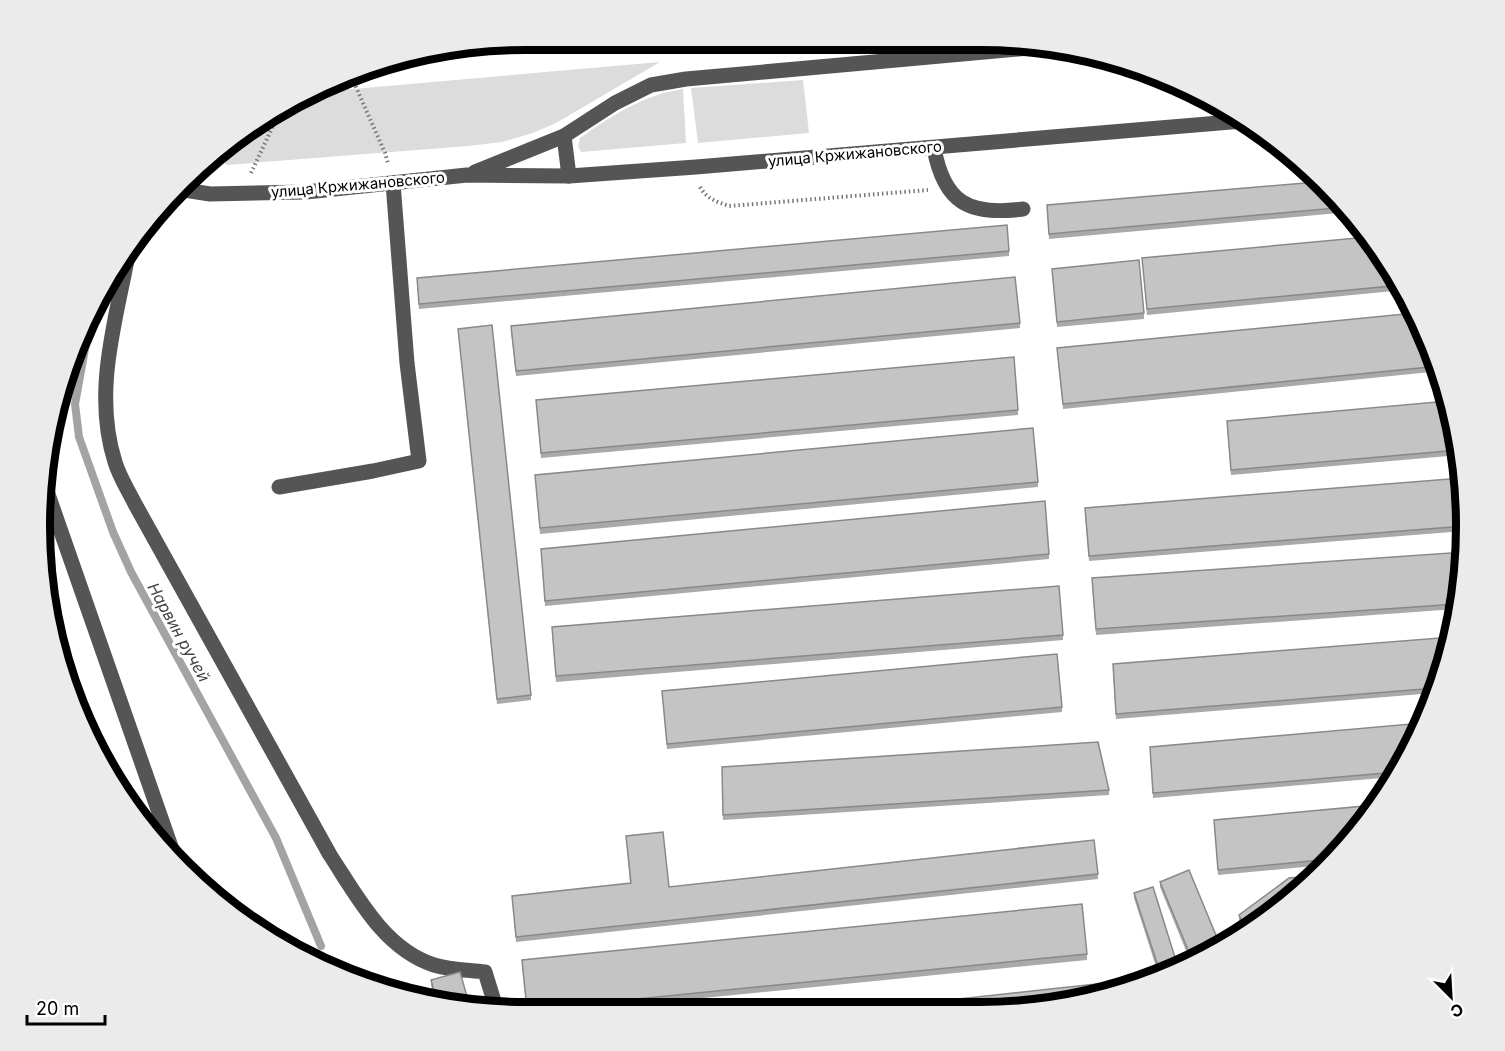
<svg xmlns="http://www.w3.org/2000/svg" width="1505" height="1051" viewBox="0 0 1505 1051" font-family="Inter,sans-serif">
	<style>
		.green { fill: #dcdcdc }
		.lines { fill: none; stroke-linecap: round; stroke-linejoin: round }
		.stream { stroke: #a3a3a3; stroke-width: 8 }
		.path { stroke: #777; stroke-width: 4; stroke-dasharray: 1.5 3; stroke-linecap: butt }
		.minor { stroke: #555; stroke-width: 15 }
		.wall { fill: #a9a9a9 }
		.building { fill: #c4c4c4; stroke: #898989; stroke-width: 1.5 }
		.labels { text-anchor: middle; stroke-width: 6; stroke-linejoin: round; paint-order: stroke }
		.street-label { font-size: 15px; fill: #000; stroke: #fff }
		.water-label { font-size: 16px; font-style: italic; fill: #444; stroke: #fff }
		.rim { fill: none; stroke: #000; stroke-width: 8 }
	</style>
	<rect width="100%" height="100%" fill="#fff"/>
	<!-- green -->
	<g class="green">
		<polygon points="660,62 556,123 533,133 502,142 468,146 227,165 216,156 256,121 319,92"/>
		<polygon points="803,80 809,133 698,143 691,88"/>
		<path d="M 683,89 L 686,143 L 581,152 L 578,146 L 580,138 C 611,116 645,94 683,89 Z"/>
	</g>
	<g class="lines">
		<!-- stream -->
		<polyline class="stream" points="91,316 75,404 79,437 113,532 131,572 276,838 321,946"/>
		<!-- path -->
		<g class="path">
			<polyline points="352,78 385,153 388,163"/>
			<polyline points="251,173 279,113 277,111"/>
			<path d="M 700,187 C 707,199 717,202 729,206 L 928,190"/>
		</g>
		<!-- minor -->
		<g class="minor">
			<polyline points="564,136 569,176"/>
			<path d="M 934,148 C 944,203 969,216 1023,209"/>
			<polyline points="475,172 564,136 615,103 651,85 686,79 1052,46"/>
			<polyline points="178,189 210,194 306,192 467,175 569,176 696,167 1243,121"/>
			<path d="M 128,255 C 115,324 93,393 115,462 C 119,476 128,490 135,504 L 330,855 C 357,896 384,949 434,965 C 450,970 469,970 485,972 L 497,1011"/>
			<polyline points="43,480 176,861"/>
			<polyline points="279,487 373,471 419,461 407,363 393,183"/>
		</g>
	</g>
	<!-- wall -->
	<g class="wall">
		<polygon points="1345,204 1350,212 1049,239 1047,210 1047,205"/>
		<polygon points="1009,251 1009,256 419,309 417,283 417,278"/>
		<polygon points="1142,258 1401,282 1404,290 1147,315"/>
		<polygon points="1052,269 1144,313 1144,319 1057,327"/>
		<polygon points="1415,313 1441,371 1063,409 1057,348"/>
		<polygon points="1020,323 1020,328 516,376 511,331 511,326"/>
		<polygon points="458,329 531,695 531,700 497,704"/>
		<polygon points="536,400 1018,410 1018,415 541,458"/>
		<polygon points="1448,401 1460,455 1231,475 1227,426"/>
		<polygon points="535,475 1038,482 1038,487 540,534"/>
		<polygon points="1462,478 1464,531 1089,561 1085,513"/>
		<polygon points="541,549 1049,554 1049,559 545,606"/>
		<polygon points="1465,557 1456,609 1096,635 1092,583"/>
		<polygon points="552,632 1063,635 1063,640 556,682"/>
		<polygon points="1450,651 1434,693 1116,719 1113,670"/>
		<polygon points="662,691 1062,707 1062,712 667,749"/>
		<polygon points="1416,740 1393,777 1153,798 1150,752"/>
		<polygon points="722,767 1109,790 1109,795 723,820"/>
		<polygon points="1214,820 1366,821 1325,865 1218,875"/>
		<polygon points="626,836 669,887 1098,874 1098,879 516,942 512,896 630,883"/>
		<polygon points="1160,882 1194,962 1191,963 1160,887"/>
		<polygon points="1301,891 1243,929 1239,920 1239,915"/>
		<polygon points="1134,893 1178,967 1158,973 1134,898"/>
		<polygon points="1087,954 1087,960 572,1011 527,1011 522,965 522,960"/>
		<polygon points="431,980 470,1007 435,1001 431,985"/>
	</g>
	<!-- building -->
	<g class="building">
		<polygon points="1317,182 1347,207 1049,234 1047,205"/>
		<polygon points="1007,225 1009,251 419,304 417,278"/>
		<polygon points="1368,237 1402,285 1147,309 1142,258"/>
		<polygon points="1139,260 1144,313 1057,322 1052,269"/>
		<polygon points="1015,277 1020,323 516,371 511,326"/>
		<polygon points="1415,313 1439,366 1063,404 1057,348"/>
		<polygon points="492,325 531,695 497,699 458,329"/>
		<polygon points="1014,357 1018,410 541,453 536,400"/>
		<polygon points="1448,401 1459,450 1231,470 1227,421"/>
		<polygon points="1033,428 1038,482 540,528 535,475"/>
		<polygon points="1462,478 1464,526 1089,556 1085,508"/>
		<polygon points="1045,501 1049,554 545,601 541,549"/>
		<polygon points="1465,552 1465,557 1457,604 1096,629 1092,578"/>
		<polygon points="1059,586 1063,635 556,676 552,627"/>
		<polygon points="1452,637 1450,651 1436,688 1116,714 1113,664"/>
		<polygon points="1057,654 1062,707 667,744 662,691"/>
		<polygon points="1422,723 1416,740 1397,772 1153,793 1150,747"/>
		<polygon points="1098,742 1109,790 723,815 722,767"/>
		<polygon points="1376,805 1366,821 1330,859 1218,870 1214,820"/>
		<polygon points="663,832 669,887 1094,840 1098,874 516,937 512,896 631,883 626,836"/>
		<polygon points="1189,870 1220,945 1193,962 1160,882"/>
		<polygon points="1314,876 1301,891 1245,928 1239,915 1289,878"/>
		<polygon points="1153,887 1178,967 1160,972 1134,893"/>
		<polygon points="1082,904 1087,954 527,1010 522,960"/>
		<polygon points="460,972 470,1007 437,1002 431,980"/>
		<polygon points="1114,982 1115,986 1043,1008 867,1009"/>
	</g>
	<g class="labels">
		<!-- street labels -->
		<g class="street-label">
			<text transform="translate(855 154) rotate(-5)" y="5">улица Кржижановского</text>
			<text transform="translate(358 185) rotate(-5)" y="5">улица Кржижановского</text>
		</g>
		<!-- water labels -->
		<g class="water-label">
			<text transform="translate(179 632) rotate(61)" y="6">Нарвин ручей</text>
		</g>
	</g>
	<!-- crop -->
	<path d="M0 0H1505V1051H0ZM526 50H980A476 476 0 0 1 1456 526V526A476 476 0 0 1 980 1002H526A476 476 0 0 1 50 526V526A476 476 0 0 1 526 50Z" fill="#ebebeb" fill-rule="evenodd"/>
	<path class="rim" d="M526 50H980A476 476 0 0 1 1456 526V526A476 476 0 0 1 980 1002H526A476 476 0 0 1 50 526V526A476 476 0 0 1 526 50Z"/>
	<!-- north arrow -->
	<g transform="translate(1451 997) rotate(156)" stroke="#ffffff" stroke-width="4.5" paint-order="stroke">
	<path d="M0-4.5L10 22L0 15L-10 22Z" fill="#000000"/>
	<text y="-9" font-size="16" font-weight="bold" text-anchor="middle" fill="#000000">С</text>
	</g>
	<!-- scale -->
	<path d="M27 1015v9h78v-9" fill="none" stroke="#000000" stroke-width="3"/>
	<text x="36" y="1015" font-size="18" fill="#000000" stroke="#ffffff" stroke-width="4.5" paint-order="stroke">20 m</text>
</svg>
